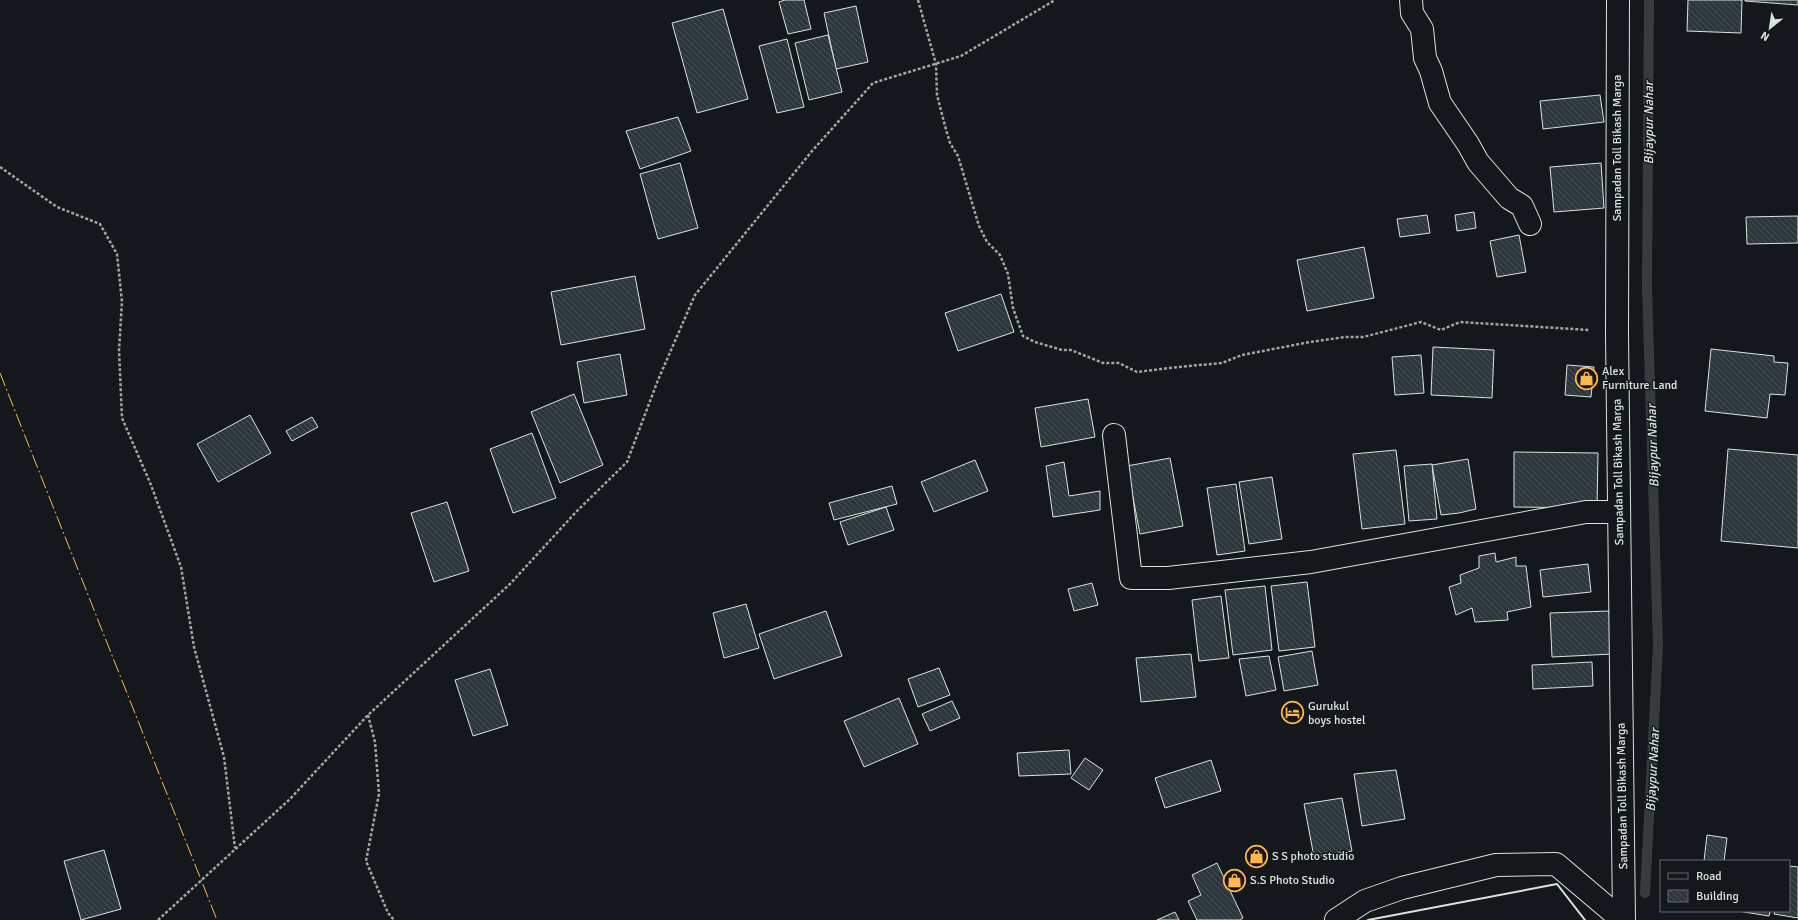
<svg xmlns="http://www.w3.org/2000/svg" width="1798" height="920" viewBox="0 0 1798 920" font-family="Signika,sans-serif">
	<style>
		.lines { fill: none; stroke-linecap: round; stroke-linejoin: round }
		.stream { stroke: #363b3e; stroke-width: 10 }
		.building { fill: url(#building-back-hatch); stroke: #d8e6dc }
		.street-casing { stroke: #d8e6dc; stroke-width: 24 }
		.secondary-casing { stroke: #d8e6dc; stroke-width: 24 }
		.path { stroke: #9da8a2; stroke-width: 2.5; stroke-dasharray: 3 2; stroke-linecap: butt }
		.street { stroke: #14181c; stroke-width: 22 }
		.secondary { stroke: #14181c; stroke-width: 22 }
		.wall { stroke: #d8e6dc; stroke-width: 2 }
		.power { stroke: #ffb74d; stroke-width: 1; stroke-dasharray: 14 3 2 3; stroke-linecap: butt }
		.labels { text-anchor: middle; stroke-width: 3; stroke-linejoin: round; paint-order: stroke }
		.street-label { font-size: 12px; fill: #d8e6dc; stroke: #14181c }
		.poi-label { font-size: 12px; fill: #d8e6dc; stroke: #14181c; text-anchor: start }
		.water-label { font-size: 13px; font-style: italic; fill: #d8e6dc; stroke: #14181c }
	</style>
	<defs>
		<pattern id="building-back-hatch" width="6" height="6" patternUnits="userSpaceOnUse"><rect width="6" height="6" fill="#2c363c"/><path d="M-1 5l2 2M0 0l6 6M5-1l2 2" fill="none" stroke="#4a5358"/></pattern>
	</defs>
	<rect width="100%" height="100%" fill="#14181c"/>
	<g class="lines">
		<!-- stream -->
		<polyline class="stream" points="1645,893 1658,646 1647,288 1649,0"/>
	</g>
	<!-- building -->
	<g class="building">
		<polygon points="785,0 804,0 811,29 788,34 779,2"/>
		<polygon points="1688,0 1742,0 1741,33 1687,31"/>
		<polygon points="1745,0 1798,0 1798,5 1745,1"/>
		<polygon points="856,6 868,62 836,69 824,13"/>
		<polygon points="723,9 748,99 697,113 672,23"/>
		<polygon points="828,35 842,92 809,100 795,43"/>
		<polygon points="787,39 804,107 777,113 759,46"/>
		<polygon points="1600,95 1604,122 1543,129 1540,101"/>
		<polygon points="678,117 691,151 640,169 626,131"/>
		<polygon points="680,163 698,228 658,239 640,174"/>
		<polygon points="1601,163 1604,208 1554,212 1550,167"/>
		<polygon points="1474,212 1476,228 1457,231 1455,215"/>
		<polygon points="1427,215 1430,233 1400,237 1397,219"/>
		<polygon points="1798,216 1798,243 1747,244 1746,217"/>
		<polygon points="1519,235 1526,272 1497,277 1490,241"/>
		<polygon points="1364,247 1374,298 1307,311 1297,260"/>
		<polygon points="635,276 645,329 561,345 551,292"/>
		<polygon points="1001,294 1014,332 958,351 945,313"/>
		<polygon points="1433,347 1494,350 1492,398 1431,395"/>
		<polygon points="1711,349 1774,356 1774,362 1788,363 1785,395 1770,394 1767,418 1705,411"/>
		<polygon points="620,354 627,395 584,403 577,362"/>
		<polygon points="1421,355 1424,393 1395,395 1392,357"/>
		<polygon points="1567,365 1594,367 1591,397 1565,395"/>
		<polygon points="574,394 603,465 560,483 531,412"/>
		<polygon points="1088,399 1095,437 1041,447 1035,408"/>
		<polygon points="250,415 271,453 218,482 197,444"/>
		<polygon points="312,417 318,427 292,441 286,431"/>
		<polygon points="532,433 556,498 513,513 490,449"/>
		<polygon points="1728,449 1798,455 1798,548 1721,541"/>
		<polygon points="1396,450 1405,524 1362,529 1353,454"/>
		<polygon points="1514,452 1598,453 1597,508 1514,507"/>
		<polygon points="1170,458 1183,526 1140,534 1127,466"/>
		<polygon points="1468,459 1476,509 1459,513 1441,515 1432,465"/>
		<polygon points="975,460 988,491 934,512 921,482"/>
		<polygon points="1064,462 1069,496 1100,491 1100,510 1053,517 1046,466"/>
		<polygon points="1432,464 1437,519 1409,521 1404,466"/>
		<polygon points="1272,477 1282,539 1249,544 1239,482"/>
		<polygon points="1236,484 1245,551 1217,555 1207,488"/>
		<polygon points="892,486 897,504 834,520 829,503"/>
		<polygon points="447,502 469,571 434,582 411,513"/>
		<polygon points="886,507 894,530 848,545 840,522"/>
		<polygon points="1495,553 1496,562 1516,557 1516,566 1526,566 1531,607 1507,612 1508,620 1475,622 1472,608 1456,615 1449,587 1461,583 1460,575 1479,568 1479,556"/>
		<polygon points="1588,564 1591,592 1543,597 1540,570"/>
		<polygon points="1307,582 1315,647 1279,651 1271,586"/>
		<polygon points="1092,583 1098,605 1074,611 1068,589"/>
		<polygon points="1265,586 1272,650 1233,655 1225,590"/>
		<polygon points="1221,596 1229,658 1199,661 1192,600"/>
		<polygon points="746,604 759,648 724,658 713,613"/>
		<polygon points="826,611 842,656 774,679 759,634"/>
		<polygon points="1609,611 1613,654 1552,657 1550,613"/>
		<polygon points="1312,651 1318,685 1284,691 1278,657"/>
		<polygon points="1191,654 1196,697 1141,702 1136,658"/>
		<polygon points="1269,656 1276,690 1246,696 1239,659"/>
		<polygon points="1592,662 1593,686 1533,689 1532,665"/>
		<polygon points="939,668 950,695 918,707 908,679"/>
		<polygon points="490,669 508,725 473,736 455,680"/>
		<polygon points="899,698 918,744 864,767 844,721"/>
		<polygon points="952,701 960,718 930,731 922,714"/>
		<polygon points="1069,750 1071,774 1019,776 1017,753"/>
		<polygon points="1085,758 1103,770 1089,790 1071,778"/>
		<polygon points="1211,760 1221,791 1165,808 1155,778"/>
		<polygon points="1396,770 1405,819 1362,826 1354,774"/>
		<polygon points="1342,798 1352,851 1314,857 1304,804"/>
		<polygon points="1707,835 1727,838 1724,861 1704,861"/>
		<polygon points="104,850 121,909 81,920 64,861"/>
		<polygon points="1217,863 1243,918 1240,920 1197,920 1188,901 1201,895 1192,875"/>
		<polygon points="1789,866 1798,867 1798,918 1774,914 1775,911 1789,911"/>
		<polygon points="1738,911 1770,911 1769,916"/>
		<polygon points="1175,912 1179,920 1157,920"/>
	</g>
	<g class="lines">
		<defs>
			<g id="street">
				<polyline points="1411,0 1412,13 1422,29 1425,58 1431,71 1440,103 1468,144 1478,162 1509,198 1522,206 1530,224"/>
				<polyline points="1618,0 1617,335 1624,920"/>
				<polyline points="1114,435 1131,578 1168,578 1311,562 1586,512 1619,512"/>
			</g>
			<polyline id="secondary" points="1336,920 1365,901 1402,888 1496,865 1556,864 1622,920"/>
		</defs>
		<!-- street casing -->
		<use href="#street" class="street-casing"/>
		<!-- secondary casing -->
		<use href="#secondary" class="secondary-casing"/>
		<!-- path -->
		<g class="path">
			<polyline points="918,0 936,64 937,95 945,126 950,143 958,156 979,226 987,242 1000,255 1008,274 1013,308 1023,336 1035,342 1062,350 1071,350 1103,363 1119,363 1137,372 1178,367 1222,363 1242,355 1310,342 1345,337 1363,337 1421,322 1441,330 1460,322 1589,330"/>
			<polyline points="0,167 57,207 100,224 117,254 122,302 119,350 122,418 151,485 181,567 194,647 224,757 235,848"/>
			<polyline points="368,715 375,742 379,794 366,861 388,913 394,920"/>
			<polyline points="158,920 290,799 368,715 510,584 576,512 627,462 658,380 695,295 812,151 873,83 961,56 1055,0"/>
		</g>
		<!-- street -->
		<use href="#street" class="street"/>
		<!-- secondary -->
		<use href="#secondary" class="secondary"/>
		<!-- wall -->
		<polyline class="wall" points="1368,920 1557,884 1585,920"/>
		<!-- power -->
		<polyline class="power" points="0,373 217,920"/>
	</g>
	<!-- icons -->
	<defs>
		<symbol id="shop-ring" viewBox="-11 -11 22 22"><circle r="9.5" fill="#14181c" stroke="#ffb74d" stroke-width="1.5"/><path d="M-5-2.5h2.3a2.7 3.5 0 0 1 5.4 0H5L5.5 6h-11ZM-1.5-2.5h3a1.5 2.3 0 0 0-3 0Z" fill="#ffb74d"/></symbol>
		<symbol id="hotel-ring" viewBox="-11 -11 22 22"><circle r="9.5" fill="#14181c" stroke="#ffb74d" stroke-width="1.5"/><path d="M-6-4.5h1.5V1H6V5H4.5V3h-9V5H-6ZM-4 0a1.8 1.8 0 1 1 3.6 0ZM.5 0V-2.5h3Q6-2.5 6 0Z" fill="#ffb74d"/></symbol>
	</defs>
	<g fill-rule="evenodd">
		<use href="#shop-ring" x="1574" y="366" width="25" height="25"/>
		<use href="#hotel-ring" x="1280" y="700" width="25" height="25"/>
		<use href="#shop-ring" x="1244" y="844" width="25" height="25"/>
		<use href="#shop-ring" x="1222" y="868" width="25" height="25"/>
	</g>
	<g class="labels">
		<!-- street labels -->
		<g class="street-label">
			<text transform="translate(1617 148) rotate(-90)" y="4">Sampadan Toll Bikash Marga</text>
			<text transform="translate(1618 472) rotate(-91)" y="4">Sampadan Toll Bikash Marga</text>
			<text transform="translate(1622 796) rotate(-91)" y="4">Sampadan Toll Bikash Marga</text>
		</g>
		<!-- poi labels -->
		<g class="poi-label">
			<text x="1602" y="375">Alex<tspan x="1602" dy="14">Furniture Land</tspan></text>
			<text x="1308" y="710">Gurukul<tspan x="1308" dy="14">boys hostel</tspan></text>
			<text x="1272" y="860">S S photo studio</text>
			<text x="1250" y="884">S.S Photo Studio</text>
		</g>
		<!-- water labels -->
		<g class="water-label">
			<text transform="translate(1648 123) rotate(-90)" y="5">Bijaypur Nahar</text>
			<text transform="translate(1652 446) rotate(-92)" y="5">Bijaypur Nahar</text>
			<text transform="translate(1652 770) rotate(-87)" y="5">Bijaypur Nahar</text>
		</g>
	</g>
	<!-- legend -->
	<rect x="1660" y="860" width="130" height="52" fill="#14181c" stroke="#626a69"/>
	<rect x="1668" y="873" width="20" height="6" fill="#14181c" stroke="#626a69"/>
	<text x="1696" y="880" font-size="12" fill="#d8e6dc">Road</text>
	<rect x="1668" y="890" width="20" height="12" fill="url(#building-back-hatch)" stroke="#626a69"/>
	<text x="1696" y="900" font-size="12" fill="#d8e6dc">Building</text>
	<!-- north arrow -->
	<g transform="translate(1770 28) rotate(210)" stroke="#14181c" stroke-width="3" paint-order="stroke">
	<path d="M0-3L7 15L0 10L-7 15Z" fill="#d8e6dc"/>
	<text y="-6" font-size="11" font-weight="bold" text-anchor="middle" fill="#d8e6dc">N</text>
	</g>
</svg>
